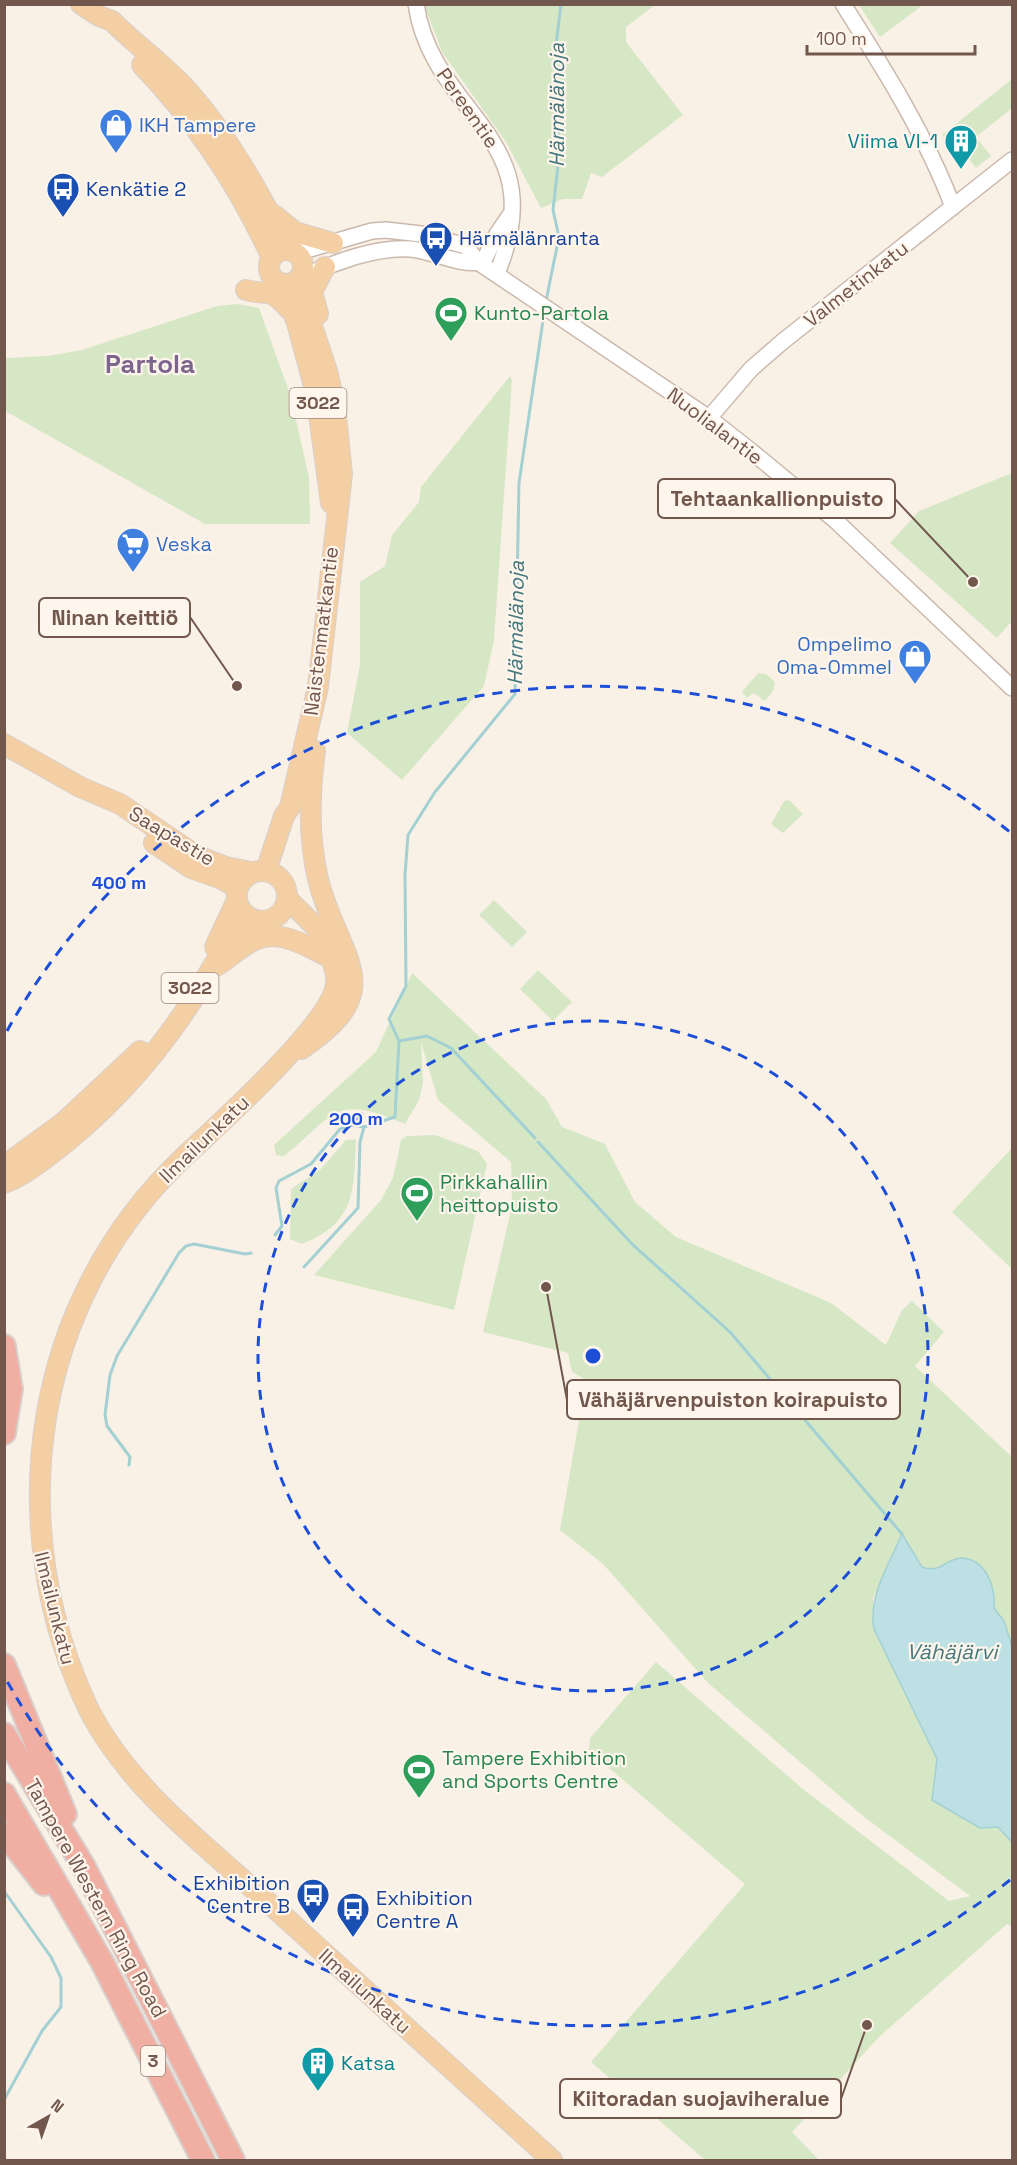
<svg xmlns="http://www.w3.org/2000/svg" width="1017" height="2165" viewBox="0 0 1017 2165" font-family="'Space Grotesk',sans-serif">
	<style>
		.green { fill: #d6e7c6 }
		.water { fill: #bce0e3; stroke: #a3d0d3; stroke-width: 1.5 }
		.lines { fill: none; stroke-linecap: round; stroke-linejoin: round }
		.stream { stroke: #a3d0d3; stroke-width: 3 }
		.minor-casing { stroke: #cbb8ad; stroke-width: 18 }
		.major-casing { stroke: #d8d0cd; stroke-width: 22 }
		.highway-casing { stroke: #d8d0cd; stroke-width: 26 }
		.minor { stroke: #fff; stroke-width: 15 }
		.major { stroke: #f4cfa4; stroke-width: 20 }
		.highway { stroke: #f0afa2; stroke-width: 22 }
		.ring { fill: none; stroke: #1d4ed8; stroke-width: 3; stroke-dasharray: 10 8 }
		.labels { text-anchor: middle; stroke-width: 4.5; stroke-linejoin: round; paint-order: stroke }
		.shield { fill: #fef5ec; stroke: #9c867d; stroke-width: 1.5 }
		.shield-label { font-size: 18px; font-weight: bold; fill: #72574d }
		.street-label { font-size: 20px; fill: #72574d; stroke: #fef5ec }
		.shop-label { font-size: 20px; fill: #366cbe; stroke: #fef5ec; text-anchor: start }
		.culture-label { font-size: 20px; fill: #0d838f; stroke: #fef5ec; text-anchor: end }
		.transit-label { font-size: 20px; fill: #164399; stroke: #fef5ec; text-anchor: start }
		.leisure-label { font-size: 20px; fill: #27864d; stroke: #fef5ec; text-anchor: start }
		.water-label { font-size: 21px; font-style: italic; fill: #45787d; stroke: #fef5ec }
		.district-label { font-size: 26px; font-weight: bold; fill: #7c658e; stroke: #fef5ec }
		.centre { fill: #1d4ed8; stroke: #fef5ec; stroke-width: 3 }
		.ring-label { font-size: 18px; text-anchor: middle; font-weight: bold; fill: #1d4ed8; stroke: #fef5ec; stroke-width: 4.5; stroke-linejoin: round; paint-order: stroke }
		.leader { fill: none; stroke: #72574d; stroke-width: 2 }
		.callout-dot { fill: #72574d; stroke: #fef5ec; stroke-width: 2 }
		.callout { fill: #fef5ec; stroke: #72574d; stroke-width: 2 }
		.callout-label { font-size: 21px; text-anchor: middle; font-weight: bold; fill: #72574d }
	</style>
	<rect width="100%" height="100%" fill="#faf1e6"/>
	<!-- green -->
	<g class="green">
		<polygon points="424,5 655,5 626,27 626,42 683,115 602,177 591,173 582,199 563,199 541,208 506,142 442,52"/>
		<polygon points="859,5 923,5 880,37"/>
		<polygon points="1012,79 1012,108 976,137 991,156 976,168 962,150 957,154 942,135"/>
		<polygon points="238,304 259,308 290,394 309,477 310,524 205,524 5,411 5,358 48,356 82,350 217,306"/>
		<polygon points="510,376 512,380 494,640 484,686 402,780 347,733 360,665 360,582 385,566 392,535 419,502 421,487"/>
		<polygon points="1012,473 1012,621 997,638 890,543 919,511"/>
		<polygon points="758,673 766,674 775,682 773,691 765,701 753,693 747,698 742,692"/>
		<polygon points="789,800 803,814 783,833 771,824 784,801"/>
		<polygon points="494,900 527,932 512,947 479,915"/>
		<polygon points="538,970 572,1002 553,1021 520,989"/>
		<path d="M 412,973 L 546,1099 L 562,1127 L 605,1144 L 635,1202 L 676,1237 L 831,1303 L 886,1345 L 902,1310 L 912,1301 L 944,1332 L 915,1366 L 1012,1457 L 1012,1646 L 1004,1621 L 994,1608 L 995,1593 L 947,1563 L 938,1569 L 922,1567 L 902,1535 L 873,1598 L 874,1629 L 937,1759 L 932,1800 L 998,1827 L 1012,1842 L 1012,1926 L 1007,1924 L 879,2037 L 792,2132 L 819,2160 L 705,2160 L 591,2062 L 745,1884 L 589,1751 L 590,1738 L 656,1662 L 804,1790 L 949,1901 L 970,1896 L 863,1816 L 708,1683 L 603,1564 L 560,1530 L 586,1380 L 572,1372 L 568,1353 L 483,1332 L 512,1206 L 511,1162 L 438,1100 L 421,1042 L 423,1083 L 419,1100 L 405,1124 C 333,1093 336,1114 284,1156 L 276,1155 L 274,1145 L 376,1052 Z"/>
		<polygon points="435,1135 478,1151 487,1164 454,1310 314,1275 381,1200 393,1178 401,1140 407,1136"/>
		<path d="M 356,1139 C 354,1190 356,1223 302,1244 L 290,1239 L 291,1189 L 320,1170 L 346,1140 Z"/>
		<polygon points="1012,1148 1012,1269 952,1212"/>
	</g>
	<!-- water -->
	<path class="water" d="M 902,1534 L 922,1567 C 942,1574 945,1558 962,1558 C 986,1559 996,1588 994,1608 L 1004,1621 L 1012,1646 L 1012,1842 L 998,1827 L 980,1828 L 932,1800 L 937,1759 L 874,1629 C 868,1595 889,1565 902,1534 Z"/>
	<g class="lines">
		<!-- stream -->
		<g class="stream">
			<polyline points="546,301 559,237 553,210 560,147 556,110 556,45 561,4"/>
			<polyline points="399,1041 427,1036 451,1048 535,1138"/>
			<polyline points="538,1142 632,1244 730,1332 902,1534"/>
			<polyline points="275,1235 282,1226 276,1188 279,1181 311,1164 340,1129 352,1125 364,1127"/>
			<polyline points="304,1267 358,1208 360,1142 364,1127 395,1117 399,1041 389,1019 406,986 405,875 408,835 435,792 515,694 519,483 544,314"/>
			<polyline points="129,1465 130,1457 107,1426 105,1415 110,1375 117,1356 179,1253 186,1246 194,1244 245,1254 251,1253"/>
			<polyline points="4,1891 51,1957 61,1978 61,2007 42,2031 4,2100"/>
		</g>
		<defs>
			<g id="minor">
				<path d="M 416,4 C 432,116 555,136 497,273"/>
				<path d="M 843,4 C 884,69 926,135 953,207"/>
				<polyline points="296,253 372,231 386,230 421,234 466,246 478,262 709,418 751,451 836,521 1012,688"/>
				<polyline points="482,264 497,234 510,215"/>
				<path d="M 301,277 C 335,263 373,247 410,249 C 429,250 462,266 478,262"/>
				<polyline points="709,418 751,369 782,342 1012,160"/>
			</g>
			<g id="major">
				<path d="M 81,4 L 99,16 L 112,21 C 136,45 164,65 187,90 C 229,137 261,194 288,250"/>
				<path d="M 142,65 C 197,122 239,186 272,258"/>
				<polyline points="274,215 295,232 333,243"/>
				<circle cx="286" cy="267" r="17"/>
				<polyline points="282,284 297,323 316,393 331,503"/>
				<path d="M 246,290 C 268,296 268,286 288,308"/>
				<polyline points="318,314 312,292 325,267"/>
				<polyline points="4,744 80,787 120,804 197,856 226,867 251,872"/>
				<polyline points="154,843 191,868 222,879 237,888"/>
				<circle cx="262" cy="896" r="25"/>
				<polyline points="266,871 284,816 290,807 318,687 342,474 335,406 327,371 297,281"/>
				<path d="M 287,898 C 297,910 311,920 320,933 C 327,943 338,973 336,985 C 329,1026 217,1126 184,1157 C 31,1301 0,1526 90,1712 C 131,1790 205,1845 269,1903 C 363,1989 458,2074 552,2160"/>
				<polyline points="215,947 237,900"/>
				<path d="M 218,965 C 229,958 238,949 249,943 C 277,926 304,945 329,957"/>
				<path d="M 301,1049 C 391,989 340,961 319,883 C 308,840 309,795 315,751"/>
				<polyline points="4,1166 64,1122 140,1051"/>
				<path d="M 4,1183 C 20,1177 34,1167 47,1157 C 105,1114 154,1059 193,999 C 211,972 225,938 253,919"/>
			</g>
			<g id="highway">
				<polyline points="4,1346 11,1389 4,1433"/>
				<polyline points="4,1665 65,1814"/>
				<polyline points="4,1734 84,1867 233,2160"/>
				<polyline points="4,1794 102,1962 203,2160"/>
				<polyline points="4,1833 44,1884"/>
			</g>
		</defs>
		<!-- minor casing -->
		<use href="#minor" class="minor-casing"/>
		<!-- major casing -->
		<use href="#major" class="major-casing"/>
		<!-- highway casing -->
		<use href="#highway" class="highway-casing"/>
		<!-- minor -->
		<use href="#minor" class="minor"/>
		<!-- major -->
		<use href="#major" class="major"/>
		<!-- highway -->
		<use href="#highway" class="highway"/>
	</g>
	<!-- distance rings -->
	<g class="ring">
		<circle cx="593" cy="1356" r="335"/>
		<path d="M1010 1880A670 670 0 0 1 7 1681M7 1031A670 670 0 0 1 1010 832"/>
	</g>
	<!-- icons -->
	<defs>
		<symbol id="shop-pin" viewBox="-11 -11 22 30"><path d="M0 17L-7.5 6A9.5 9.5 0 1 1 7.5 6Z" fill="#3f7fe0" stroke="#fef5ec"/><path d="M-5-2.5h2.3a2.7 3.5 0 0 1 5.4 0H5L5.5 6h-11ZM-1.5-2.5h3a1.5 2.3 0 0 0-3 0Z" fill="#fff"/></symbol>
		<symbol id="building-pin" viewBox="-11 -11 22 30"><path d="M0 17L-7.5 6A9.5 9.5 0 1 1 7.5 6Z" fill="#0f9aa8" stroke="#fef5ec"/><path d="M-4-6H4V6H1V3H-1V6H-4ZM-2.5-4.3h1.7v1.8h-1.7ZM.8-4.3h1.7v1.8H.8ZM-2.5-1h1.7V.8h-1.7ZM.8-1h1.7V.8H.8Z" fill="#fff"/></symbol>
		<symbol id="bus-pin" viewBox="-11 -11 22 30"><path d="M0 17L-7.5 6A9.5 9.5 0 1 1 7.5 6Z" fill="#1a4fb4" stroke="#fef5ec"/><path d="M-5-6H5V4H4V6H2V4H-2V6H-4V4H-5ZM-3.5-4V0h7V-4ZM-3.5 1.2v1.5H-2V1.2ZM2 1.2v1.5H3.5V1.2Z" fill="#fff"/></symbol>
		<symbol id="stadium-pin" viewBox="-11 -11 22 30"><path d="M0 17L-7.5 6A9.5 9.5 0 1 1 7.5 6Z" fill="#2e9e5b" stroke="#fef5ec"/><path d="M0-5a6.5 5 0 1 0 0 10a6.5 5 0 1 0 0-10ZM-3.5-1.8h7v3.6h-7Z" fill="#fff"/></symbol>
		<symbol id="supermarket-pin" viewBox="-11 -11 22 30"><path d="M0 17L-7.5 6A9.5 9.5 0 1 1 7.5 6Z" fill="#3f7fe0" stroke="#fef5ec"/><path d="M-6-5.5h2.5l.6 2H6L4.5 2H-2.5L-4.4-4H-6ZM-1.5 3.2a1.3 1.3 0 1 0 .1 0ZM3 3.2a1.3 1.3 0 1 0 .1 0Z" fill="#fff"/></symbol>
	</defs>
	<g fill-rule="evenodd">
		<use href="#shop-pin" x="97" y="106" width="38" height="52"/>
		<use href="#building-pin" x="942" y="122" width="38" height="52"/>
		<use href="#bus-pin" x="44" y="170" width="38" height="52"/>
		<use href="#bus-pin" x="417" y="219" width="38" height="52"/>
		<use href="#stadium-pin" x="432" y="294" width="38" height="52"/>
		<use href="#supermarket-pin" x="114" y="525" width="38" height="52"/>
		<use href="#shop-pin" x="896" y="637" width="38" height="52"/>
		<use href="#stadium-pin" x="398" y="1174" width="38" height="52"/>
		<use href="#stadium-pin" x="400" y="1751" width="38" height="52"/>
		<use href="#bus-pin" x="294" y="1876" width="38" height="52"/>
		<use href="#bus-pin" x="334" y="1890" width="38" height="52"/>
		<use href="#building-pin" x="299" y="2044" width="38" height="52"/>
	</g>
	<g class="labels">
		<!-- shield labels -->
		<g class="shield">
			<rect x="289.5" y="388" width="57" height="30" rx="4.5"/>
			<rect x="161.5" y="973" width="57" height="30" rx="4.5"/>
			<rect x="141" y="2046" width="24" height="30" rx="4.5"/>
		</g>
		<g class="shield-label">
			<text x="318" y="409">3022</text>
			<text x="190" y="994">3022</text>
			<text x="153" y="2067">3</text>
		</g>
		<!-- street labels -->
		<g class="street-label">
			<text transform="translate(468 108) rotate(55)" y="7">Pereentie</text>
			<text transform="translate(856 284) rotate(-38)" y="7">Valmetinkatu</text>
			<text transform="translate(715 426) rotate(37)" y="7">Nuolialantie</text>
			<text transform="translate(321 631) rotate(-83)" y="7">Naistenmatkantie</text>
			<text transform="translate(172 836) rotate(31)" y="7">Saapastie</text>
			<text transform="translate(204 1139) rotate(-44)" y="7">Ilmailunkatu</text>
			<text transform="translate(55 1608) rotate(76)" y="7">Ilmailunkatu</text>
			<text transform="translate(96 1898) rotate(61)" y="7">Tampere Western Ring Road</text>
			<text transform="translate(365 1991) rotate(42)" y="7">Ilmailunkatu</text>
		</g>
		<!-- shop labels -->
		<g class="shop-label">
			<text x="139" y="132">IKH Tampere</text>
			<text x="156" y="551">Veska</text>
			<text x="892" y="651" text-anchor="end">Ompelimo<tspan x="892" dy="23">Oma-Ommel</tspan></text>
		</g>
		<!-- culture labels -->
		<g class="culture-label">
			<text x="938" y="148">Viima VI-1</text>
			<text x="341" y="2070" text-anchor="start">Katsa</text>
		</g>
		<!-- transit labels -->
		<g class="transit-label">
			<text x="86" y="196">Kenkätie 2</text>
			<text x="459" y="245">Härmälänranta</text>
			<text x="290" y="1890" text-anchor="end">Exhibition<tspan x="290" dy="23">Centre B</tspan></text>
			<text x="376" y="1905">Exhibition<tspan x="376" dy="23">Centre A</tspan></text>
		</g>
		<!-- leisure labels -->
		<g class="leisure-label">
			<text x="474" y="320">Kunto-Partola</text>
			<text x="440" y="1189">Pirkkahallin<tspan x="440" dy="23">heittopuisto</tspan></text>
			<text x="442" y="1765">Tampere Exhibition<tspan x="442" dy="23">and Sports Centre</tspan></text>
		</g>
		<!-- water labels -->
		<g class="water-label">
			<text transform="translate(557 105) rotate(-90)" y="7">Härmälänoja</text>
			<text transform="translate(516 623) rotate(-89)" y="7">Härmälänoja</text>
			<text x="952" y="1659">Vähäjärvi</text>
		</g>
		<!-- district labels -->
		<g class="district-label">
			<text x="150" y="373">Partola</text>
		</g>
	</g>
	<circle cx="593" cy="1356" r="9" class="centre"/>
	<g class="ring-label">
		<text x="119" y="889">400 m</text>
		<text x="356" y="1125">200 m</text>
	</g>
	<!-- callouts -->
	<path class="leader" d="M973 582L895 499M237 686L190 617M546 1287L567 1400M867 2025L841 2099"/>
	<g class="callout-dot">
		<circle cx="973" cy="582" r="6"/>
		<circle cx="237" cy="686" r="6"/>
		<circle cx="546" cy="1287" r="6"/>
		<circle cx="867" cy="2025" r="6"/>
	</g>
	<g class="callout">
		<rect x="658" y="479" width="237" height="39" rx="6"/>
		<rect x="39" y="598" width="151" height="39" rx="6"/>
		<rect x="567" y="1380" width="333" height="39" rx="6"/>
		<rect x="560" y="2079" width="281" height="39" rx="6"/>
	</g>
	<g class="callout-label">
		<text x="777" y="506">Tehtaankallionpuisto</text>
		<text x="115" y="625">Ninan keittiö</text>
		<text x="733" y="1407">Vähäjärvenpuiston koirapuisto</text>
		<text x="701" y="2106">Kiitoradan suojaviheralue</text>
	</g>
	<!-- border -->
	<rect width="1017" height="2165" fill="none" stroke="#72574d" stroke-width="12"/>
	<!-- north arrow -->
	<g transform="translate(48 2117) rotate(40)" stroke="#fef5ec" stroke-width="4.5" paint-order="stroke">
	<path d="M0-4.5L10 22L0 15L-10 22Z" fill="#72574d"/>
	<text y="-9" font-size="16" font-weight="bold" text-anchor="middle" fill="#72574d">N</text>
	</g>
	<!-- scale -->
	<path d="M807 45v9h168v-9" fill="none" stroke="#72574d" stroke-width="3"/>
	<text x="816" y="45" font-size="18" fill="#72574d" stroke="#fef5ec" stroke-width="4.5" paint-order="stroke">100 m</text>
</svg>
